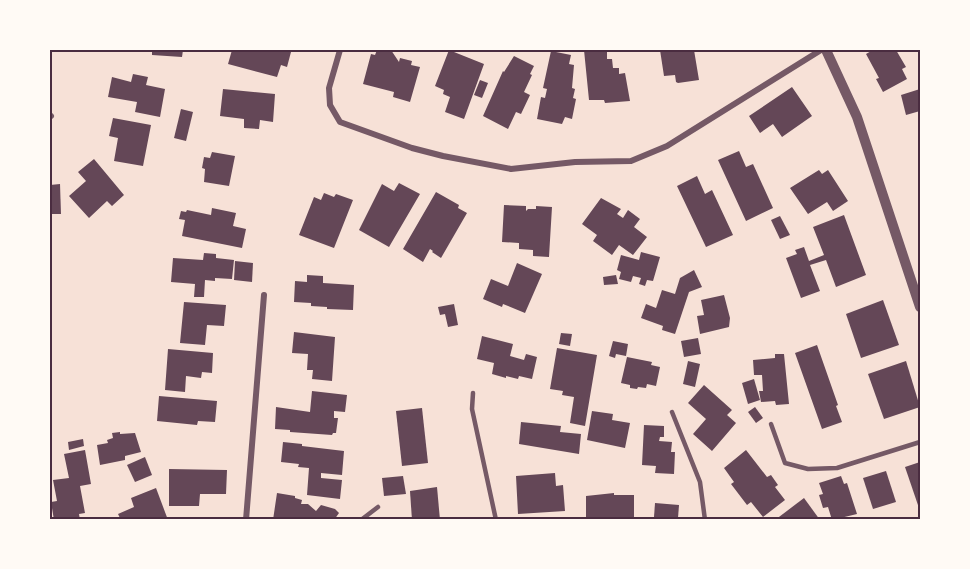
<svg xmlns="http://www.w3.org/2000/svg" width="970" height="569" viewBox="0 0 970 569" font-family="'IBM Plex Sans',sans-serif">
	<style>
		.building { fill: #644757 }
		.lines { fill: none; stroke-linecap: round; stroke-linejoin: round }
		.service { stroke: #755966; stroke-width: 4.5 }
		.minor { stroke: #755966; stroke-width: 6 }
		.tertiary { stroke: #755966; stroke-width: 10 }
		.neatline { fill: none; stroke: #4a2c40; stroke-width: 2 }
	</style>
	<rect width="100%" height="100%" fill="#f7e1d7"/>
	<!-- building -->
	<g class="building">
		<polygon points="152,50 183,50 182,57 152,55"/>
		<polygon points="232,50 285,50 291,52 287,67 281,65 277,77 228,64"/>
		<polygon points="377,50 391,50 399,62 400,58 412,61 411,65 420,67 410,102 393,97 394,92 363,84 371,54 375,55"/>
		<polygon points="449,50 484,64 464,119 445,112 450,97 443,94 444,90 435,86"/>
		<polygon points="584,50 607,50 607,59 612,59 613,68 619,68 619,74 625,73 630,101 605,103 604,100 589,100"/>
		<polygon points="660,50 694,50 699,80 678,83 676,82 675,75 664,76"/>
		<polygon points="873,50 891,50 892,51 896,50 906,67 902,69 907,79 883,92 876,79 879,78 866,54"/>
		<polygon points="551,51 571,55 569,64 574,65 572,88 575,89 573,98 576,99 572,119 565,117 562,124 537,119 541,97 545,98 547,89 543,88"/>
		<polygon points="514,56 534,66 530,74 532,75 524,92 530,95 521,114 516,112 508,129 483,116 503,71 504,72"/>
		<polygon points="133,74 148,77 146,85 165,89 160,117 135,112 137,102 108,97 112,77 131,82"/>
		<polygon points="480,80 488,83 482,98 474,95"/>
		<polygon points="792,87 812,116 782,137 773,124 760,133 749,116"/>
		<polygon points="223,89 275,94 273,122 260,120 259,129 244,128 244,119 220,116"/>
		<polygon points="920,89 920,111 906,115 901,95"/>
		<polygon points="181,109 193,112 186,141 174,138"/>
		<polygon points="113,118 151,125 143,166 114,161 118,138 109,136"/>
		<polygon points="739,151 746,167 753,164 773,208 746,221 718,160"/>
		<polygon points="212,152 235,156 229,186 204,182 205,169 202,168 204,157 210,158"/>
		<polygon points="94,159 124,195 112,206 107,201 89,218 69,196 86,181 78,172"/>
		<polygon points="819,170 822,174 828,170 848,201 833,211 827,202 808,214 790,188"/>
		<polygon points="697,176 705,194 712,190 733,235 706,247 677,186"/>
		<polygon points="399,183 420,194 389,247 359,230 382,184 394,191"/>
		<polygon points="60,184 61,214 50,214 50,185"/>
		<polygon points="436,192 459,205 458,208 467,213 441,258 432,252 433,251 430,249 423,262 403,249"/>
		<polygon points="324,193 334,197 336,194 353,200 334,248 299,235 314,197 321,200"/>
		<polygon points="601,198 621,209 617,214 623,218 628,210 640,219 634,227 647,237 633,255 619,245 612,255 593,241 597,235 582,224"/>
		<polygon points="504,205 526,206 526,211 528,209 536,209 536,206 552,207 549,257 533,256 533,250 519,249 519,243 502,242"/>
		<polygon points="212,208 236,213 233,226 246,229 242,248 182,236 185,220 179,219 181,211 186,212 187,210 211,215"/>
		<polygon points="844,215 866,275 836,287 826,260 810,265 820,291 801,298 786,258 797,254 795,250 804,247 809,261 824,255 813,227"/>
		<polygon points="780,216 790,235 780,239 771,220"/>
		<polygon points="641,252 660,257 653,281 647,280 645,286 639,284 641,278 633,276 631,282 619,279 621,272 617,270 621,255 639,260"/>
		<polygon points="204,253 216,254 216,258 234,260 232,279 215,278 215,281 205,280 204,297 194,297 195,284 171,282 173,258 203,260"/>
		<polygon points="235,261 253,263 252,282 234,280"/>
		<polygon points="517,263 542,274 525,313 503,304 502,307 483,299 491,279 508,286"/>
		<polygon points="694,270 702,287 689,292 675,334 662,330 663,326 641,318 646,304 656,308 662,290 675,294 680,278"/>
		<polygon points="307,275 323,276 323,283 354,285 353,310 327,309 327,307 311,306 311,303 294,302 295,281 307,282"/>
		<polygon points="616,275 618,284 604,285 603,277"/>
		<polygon points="724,295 730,318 729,327 700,334 697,316 704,315 701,300"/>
		<polygon points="883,300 899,345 861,358 846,314"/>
		<polygon points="184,302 226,305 224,326 207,325 205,345 180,343"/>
		<polygon points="454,304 458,325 448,327 445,314 440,315 438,307"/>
		<polygon points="294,332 335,337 332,381 312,379 313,370 307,370 308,354 292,353"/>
		<polygon points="561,333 572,334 570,346 559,344"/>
		<polygon points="482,336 513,344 510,356 524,360 526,354 537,357 532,379 519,376 518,379 506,376 506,378 492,374 494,363 477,359"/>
		<polygon points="698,338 701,354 684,357 681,341"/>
		<polygon points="613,341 628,344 626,356 616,354 615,358 609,356"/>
		<polygon points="817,345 838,405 836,406 842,422 822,429 795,353"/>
		<polygon points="557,348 597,355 585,426 570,423 574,397 562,395 563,391 550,389"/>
		<polygon points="168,349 213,353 212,373 202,372 201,378 186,376 185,392 165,390"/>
		<polygon points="775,354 784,354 789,404 776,405 775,401 761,402 759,391 763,391 762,375 754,375 753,360 775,358"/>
		<polygon points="627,357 652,362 651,365 660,367 656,386 647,384 646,388 638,387 637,389 630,388 630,385 621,383"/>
		<polygon points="688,361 700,364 695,387 683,384"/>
		<polygon points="906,361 920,407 884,419 868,374"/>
		<polygon points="754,379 760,400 748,404 742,383"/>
		<polygon points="704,385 732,410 727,415 736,423 712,451 693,434 706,419 688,403"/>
		<polygon points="312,391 347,395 345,412 334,411 334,418 338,418 336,433 333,433 332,435 290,432 290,430 275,429 276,407 310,412"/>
		<polygon points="159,396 217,401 215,422 198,421 197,425 157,421"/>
		<polygon points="755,407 763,418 756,423 748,412"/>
		<polygon points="422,408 428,463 402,466 396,411"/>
		<polygon points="592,411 613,414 612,420 630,423 625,448 587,440"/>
		<polygon points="521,422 561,426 560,432 581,434 579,454 519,444"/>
		<polygon points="644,425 664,426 664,437 660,437 659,441 672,442 671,452 675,452 674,474 655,473 656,466 642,465"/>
		<polygon points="120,432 120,434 135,433 141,452 125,456 125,460 100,465 97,445 108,443 107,440 113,438 112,433"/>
		<polygon points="83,439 84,446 69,450 68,442"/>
		<polygon points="283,442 302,444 302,446 344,451 342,475 321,473 321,478 342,480 340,499 307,495 309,468 298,467 299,464 281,462"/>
		<polygon points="85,450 91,484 80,486 85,513 79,514 80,520 54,520 51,502 57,501 53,480 69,478 64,454"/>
		<polygon points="746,450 767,477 771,475 778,485 775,487 785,500 763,517 751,502 747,505 731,484 734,482 724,468"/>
		<polygon points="145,457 152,475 135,482 127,465"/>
		<polygon points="920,462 920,511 905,467"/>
		<polygon points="169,469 227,470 226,494 200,494 199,506 169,506"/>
		<polygon points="886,471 896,502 873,509 863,478"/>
		<polygon points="555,473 556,486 563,485 565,511 518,514 516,476"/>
		<polygon points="403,476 406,494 384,496 382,478"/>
		<polygon points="841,476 844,484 847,483 857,514 832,520 828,507 823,508 819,495 823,494 819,483"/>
		<polygon points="437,487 440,520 412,520 410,491"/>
		<polygon points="156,488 168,520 121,520 118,514 134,507 131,498"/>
		<polygon points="277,493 295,496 295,498 302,500 301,504 308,504 316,511 321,505 335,509 339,513 334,520 273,520"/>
		<polygon points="614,493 614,495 634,495 634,520 586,520 586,496"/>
		<polygon points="804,498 820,520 775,520"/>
		<polygon points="655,503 679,505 678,518 654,517"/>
	</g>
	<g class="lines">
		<!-- service -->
		<g class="service">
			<polyline points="473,393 472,409 496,520"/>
			<polyline points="672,412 700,482 705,520"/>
			<polyline points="771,424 785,463 808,469 837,468 920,442"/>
			<polyline points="361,520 378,507"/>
		</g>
		<!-- minor -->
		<g class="minor">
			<polyline points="340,50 329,88 330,105 340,122 412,148 443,156 511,169 575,162 631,161 667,146 821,50"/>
			<polyline points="50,117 51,116"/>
			<polyline points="246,520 264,295"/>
		</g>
		<!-- tertiary -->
		<polyline class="tertiary" points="826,50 857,117 920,307"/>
	</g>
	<!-- border -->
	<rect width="970" height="569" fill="none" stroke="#fffaf5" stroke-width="102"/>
	<rect x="51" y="51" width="868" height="467" class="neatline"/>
</svg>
